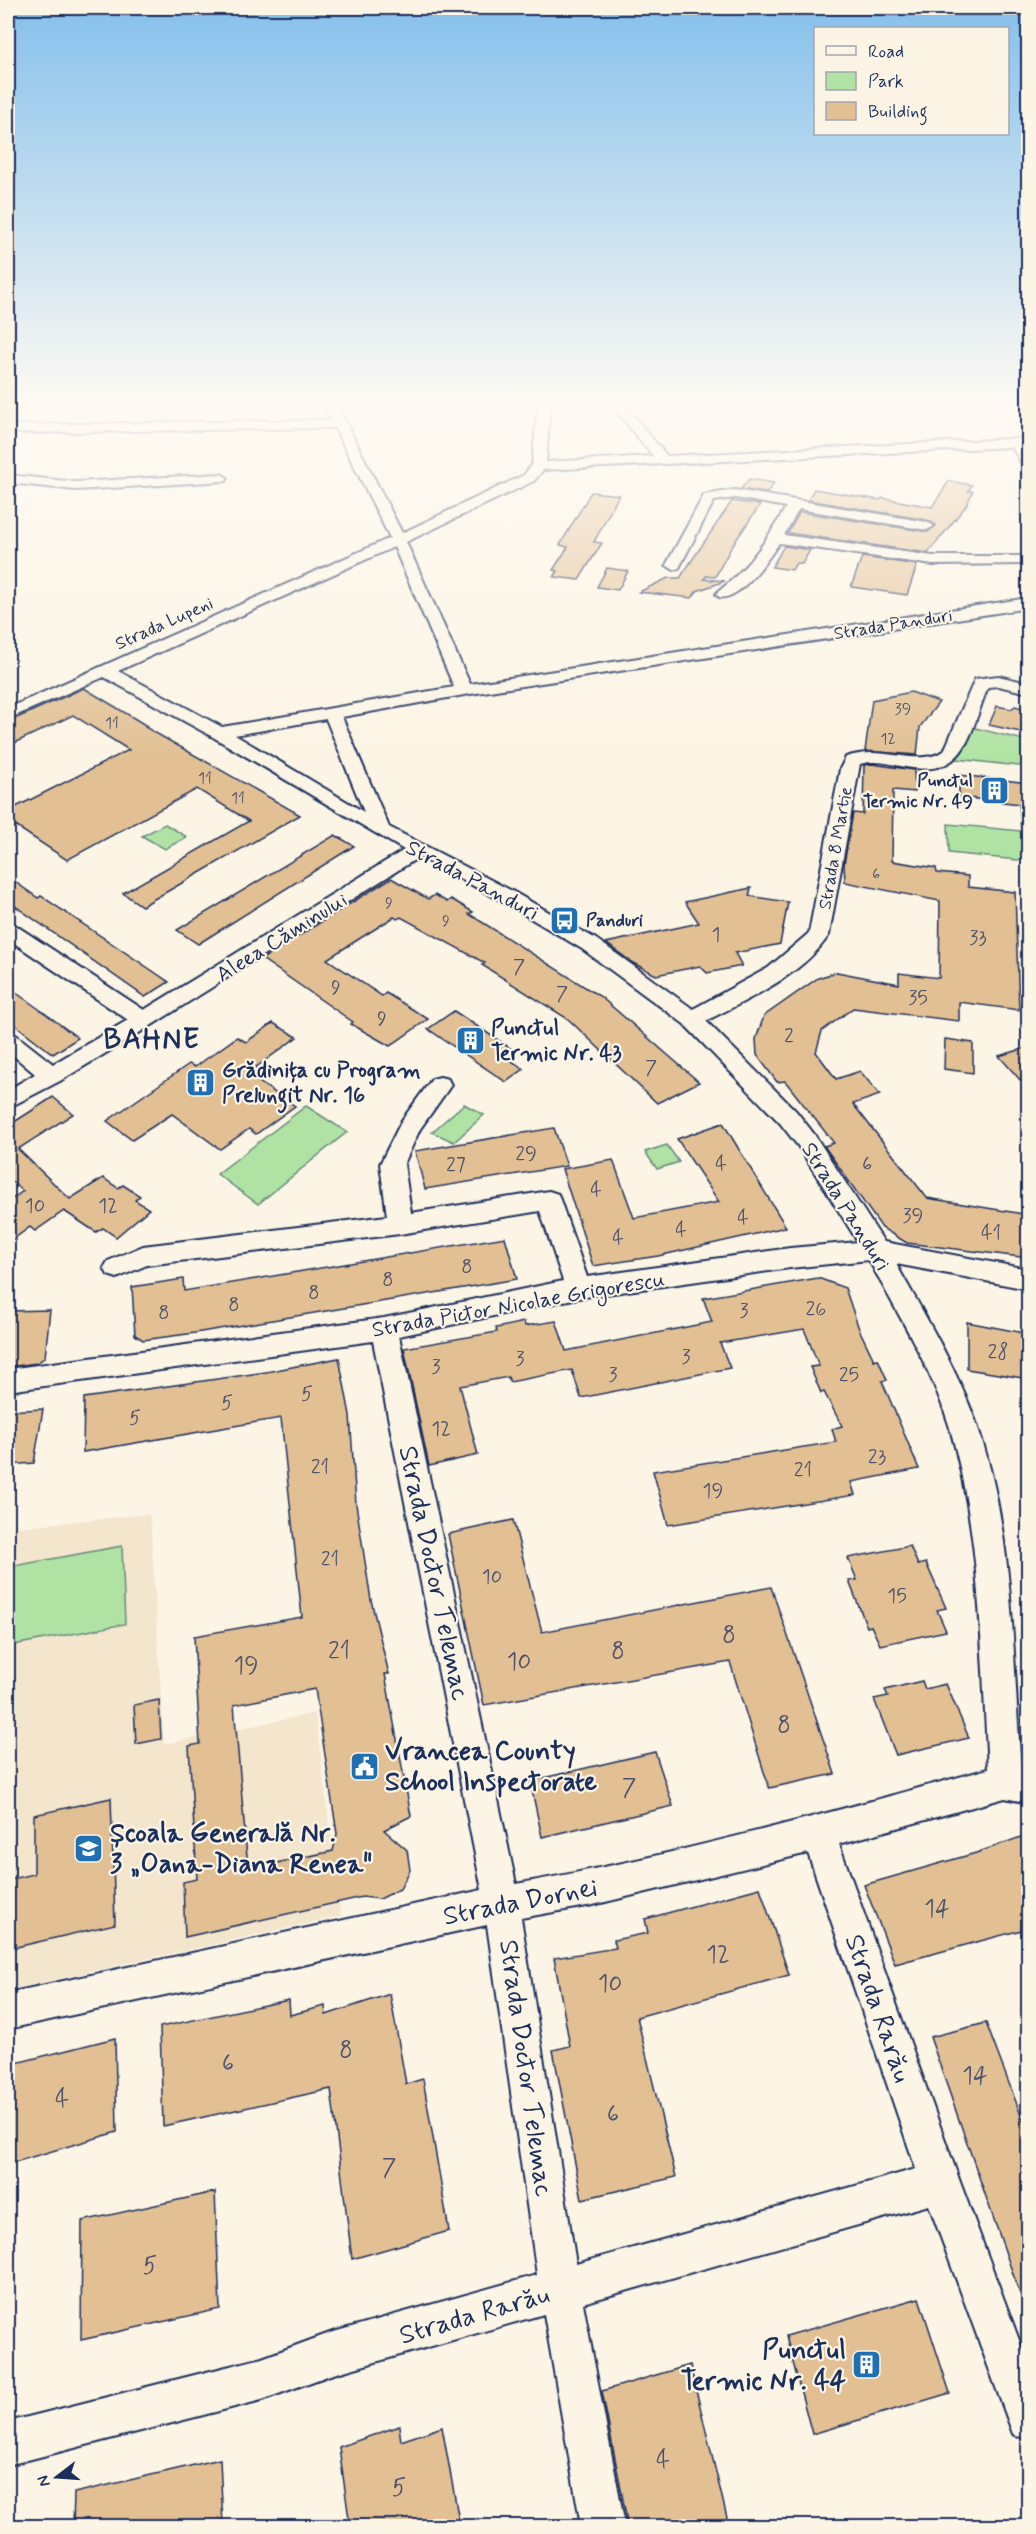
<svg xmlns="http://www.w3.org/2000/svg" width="1036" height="2534" viewBox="0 0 1036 2534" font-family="Mynerve,sans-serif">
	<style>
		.built { fill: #f4e5cd }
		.green { fill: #b0e3a3; stroke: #668980; stroke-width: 1.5 }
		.building { fill: #e2c094; stroke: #1b2f5e; stroke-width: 1.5; fill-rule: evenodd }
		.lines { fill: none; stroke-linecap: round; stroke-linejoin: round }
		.minor-casing { stroke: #1b2f5e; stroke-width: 4 }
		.minor { fill: #fcf5e5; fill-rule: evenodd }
		.labels { text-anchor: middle; stroke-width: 4.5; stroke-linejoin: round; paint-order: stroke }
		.far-number-label { font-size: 16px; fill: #4d536c }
		.far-street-label { font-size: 18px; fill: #1b2f5e; stroke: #fcf5e5 }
		.far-poi-label { font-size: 18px; font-weight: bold; fill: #1b2f5e; stroke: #fcf5e5; text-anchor: end }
		.number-label { font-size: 20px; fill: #4d536c }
		.street-label { font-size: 22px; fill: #1b2f5e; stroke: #fcf5e5 }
		.poi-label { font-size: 22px; font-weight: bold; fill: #1b2f5e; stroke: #fcf5e5; text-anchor: start }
		.near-number-label { font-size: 24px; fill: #4d536c }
		.near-street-label { font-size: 27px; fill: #1b2f5e; stroke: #fcf5e5 }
		.near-poi-label { font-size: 27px; font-weight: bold; fill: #1b2f5e; stroke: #fcf5e5; text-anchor: start }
		.district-label { font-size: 28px; font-weight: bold; letter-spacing: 1.5px; fill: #1b2f5e; stroke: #fcf5e5 }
	</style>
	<rect width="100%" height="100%" fill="#fcf5e5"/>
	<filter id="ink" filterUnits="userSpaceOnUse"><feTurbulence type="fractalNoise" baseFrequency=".0167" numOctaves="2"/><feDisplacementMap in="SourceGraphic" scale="12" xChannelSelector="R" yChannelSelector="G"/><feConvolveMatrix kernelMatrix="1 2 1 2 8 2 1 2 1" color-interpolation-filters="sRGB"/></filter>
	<g filter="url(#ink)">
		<!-- built -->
		<polygon class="built" points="150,1514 164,1744 315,1713 341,1916 8,1990 8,1528"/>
		<!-- green -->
		<g class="green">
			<polygon points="967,726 1028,741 1028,767 957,759"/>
			<polygon points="1019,804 1028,805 1028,861 949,853 948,824 1021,831"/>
			<polygon points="165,824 187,837 165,849 142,836"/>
			<polygon points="464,1104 484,1115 454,1142 432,1132"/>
			<polygon points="306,1106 347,1132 258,1204 217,1174"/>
			<polygon points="667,1145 679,1162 657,1169 645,1152"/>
			<polygon points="122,1546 125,1624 8,1646 8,1567"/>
		</g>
		<!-- building -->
		<g class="building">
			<polygon points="749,479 774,483 767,493 741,489"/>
			<polygon points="949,481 972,485 968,491 973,491 965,507 928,553 788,533 800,512 928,532 936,525 927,520 808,500 814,489 880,500 883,498 932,507"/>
			<polygon points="591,492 619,495 594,542 602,543 579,580 554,577 558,571 553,570 568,547 560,545"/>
			<polygon points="732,501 760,505 732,546 715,577 706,576 704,579 725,581 697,591 692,598 639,592 668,578 680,578"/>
			<polygon points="784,546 810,550 802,564 796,563 792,570 772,567"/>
			<polygon points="862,557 917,565 907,595 851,587"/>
			<polygon points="607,568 628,571 618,590 597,587"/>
			<polygon points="84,688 147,726 145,727 300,815 142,906 123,893 249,821 197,789 67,860 8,821 8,811 129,750 73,715 8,746 8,722"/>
			<polygon points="911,692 939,702 920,727 917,755 865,751 872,700"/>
			<polygon points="997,706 1011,709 1015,706 1029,710 1029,734 989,725"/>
			<polygon points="872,764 914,770 915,792 893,790 892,861 936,868 937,873 968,876 968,887 1015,892 1019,1010 959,1002 959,1021 853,1008 822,1031 816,1052 836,1079 860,1071 880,1095 853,1104 927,1198 1029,1215 1029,1258 907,1243 882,1228 824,1146 834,1143 785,1081 777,1082 757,1055 756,1039 764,1016 818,978 837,972 899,984 899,973 939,978 940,901 845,882 844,864 853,813 863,814 864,765"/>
			<polygon points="959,775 1029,783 1029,805 959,797"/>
			<polygon points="335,835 354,846 198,944 177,930"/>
			<polygon points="8,877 38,898 41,896 169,982 145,997 8,901"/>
			<polygon points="391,878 428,899 435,895 447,902 451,899 473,912 469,914 601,997 699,1082 657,1103 568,1019 482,965 485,963 401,917 397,919 394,917 327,959 382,996 386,993 428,1019 390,1046 351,1024 353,1022 262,959"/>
			<polygon points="751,888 749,896 788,902 780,944 735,953 742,966 707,973 700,966 656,975 633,963 606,943 699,923 685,902"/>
			<polygon points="8,987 46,1014 78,1038 53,1054 8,1019"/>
			<polygon points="454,1011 513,1050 504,1056 524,1069 506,1082 428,1029"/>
			<polygon points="273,1023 297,1037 247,1074 295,1106 256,1134 249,1129 220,1149 172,1114 132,1140 107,1121 189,1064 195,1067 237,1037 246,1042"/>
			<polygon points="945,1039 973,1043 973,1073 944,1069"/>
			<polygon points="1029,1047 1029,1090 999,1056"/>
			<polygon points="53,1097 73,1114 18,1149 70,1199 103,1178 118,1188 123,1185 140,1196 135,1200 149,1209 116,1237 103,1228 96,1232 64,1211 35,1231 30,1227 8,1243 8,1202 23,1191 8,1179 8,1126"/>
			<polygon points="723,1123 786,1227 658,1256 593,1266 562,1169 613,1160 634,1218 719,1202 677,1139"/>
			<polygon points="554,1128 567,1166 425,1189 415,1151"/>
			<polygon points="505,1237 517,1279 195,1333 143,1340 135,1335 132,1287 183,1279 184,1291"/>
			<polygon points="818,1278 845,1288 859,1329 874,1360 878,1359 887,1380 882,1381 919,1469 851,1482 855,1495 668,1525 653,1471 836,1442 832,1429 842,1426 824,1392 821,1393 810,1367 819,1366 804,1329 720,1343 730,1368 581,1398 572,1370 510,1382 508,1377 460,1386 478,1455 429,1466 404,1348 497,1332 496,1328 524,1322 525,1326 556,1321 566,1351 712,1322 703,1298"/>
			<polygon points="50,1310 45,1357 37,1363 8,1367 8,1311"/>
			<polygon points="967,1322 1029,1334 1029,1379 967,1369"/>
			<path d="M 339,1358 L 350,1415 L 356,1504 L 371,1600 L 389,1674 L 385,1674 L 411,1816 L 384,1830 L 407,1850 L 410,1870 L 400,1889 L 380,1899 L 362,1897 L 185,1937 L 183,1882 L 197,1879 L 189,1746 L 200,1744 L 194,1636 L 302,1617 L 281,1418 L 83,1452 L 84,1398 L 266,1372 ZM 315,1689 L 337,1834 L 333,1851 L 248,1869 L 234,1705 Z"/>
			<polygon points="43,1409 34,1463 8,1465 8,1411"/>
			<polygon points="513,1520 542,1632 771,1587 835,1774 769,1788 730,1662 484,1705 448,1534"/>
			<polygon points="910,1546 918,1565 926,1563 946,1608 937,1610 946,1631 880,1645 871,1626 867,1627 849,1581 857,1580 848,1558"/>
			<polygon points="922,1681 925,1689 946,1684 969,1738 896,1755 874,1699 888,1696 885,1690"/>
			<polygon points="159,1700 161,1739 136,1744 134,1705"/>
			<polygon points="655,1752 673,1806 542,1837 530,1781"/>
			<polygon points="111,1798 115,1924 8,1949 8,1880 34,1874 34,1815"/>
			<polygon points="1029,1834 1029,1928 895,1964 864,1885 976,1853"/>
			<polygon points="760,1888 789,1975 637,2017 676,2177 582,2199 553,2050 570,2046 554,1958 616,1948 614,1940 648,1933 645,1919"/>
			<polygon points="390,1994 406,2084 423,2079 449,2231 352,2259 331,2089 163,2126 160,2027 289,2000 290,2015 325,2006 326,2015"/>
			<polygon points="986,2023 1029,2136 1029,2311 1026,2311 930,2037"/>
			<polygon points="115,2038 117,2132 8,2164 8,2065"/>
			<polygon points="215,2192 220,2309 81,2340 82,2221"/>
			<polygon points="919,2298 950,2393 812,2434 786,2336"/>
			<polygon points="690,2365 729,2526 628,2526 602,2391"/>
			<polygon points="399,2426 401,2441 442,2427 460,2526 350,2526 339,2447"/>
			<polygon points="220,2459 223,2526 73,2526 74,2493"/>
		</g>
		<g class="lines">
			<defs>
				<g id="minor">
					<path d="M 324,405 L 337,405 L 402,533 L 524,475 L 532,465 L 538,405 L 550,405 L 546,462 L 653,456 L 611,405 L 624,405 L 667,456 L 1028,438 L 1028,446 L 1024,446 L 1028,453 L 1028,467 L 1023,466 L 1012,447 L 543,470 L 534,481 L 406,542 L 470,684 L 1028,598 L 1028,608 L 464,695 L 342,717 L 389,827 L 512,891 L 596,939 L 693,1009 L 768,968 L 809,933 L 840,769 L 846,757 C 884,744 915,768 944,751 L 975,679 L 998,676 L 1028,683 L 1028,693 L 998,686 L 988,687 C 969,733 968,778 906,767 C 891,764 875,759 860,764 L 829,935 C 802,976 748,999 706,1021 L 796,1111 L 814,1134 L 884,1242 L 1028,1269 L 1028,1289 L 896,1264 C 925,1315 955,1366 976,1422 C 1015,1531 1012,1654 1021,1768 L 1028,1771 L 1028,1803 L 1005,1798 L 839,1844 L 960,2182 L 1028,2364 L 1028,2440 L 1013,2434 L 929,2205 L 583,2303 L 625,2526 L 581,2526 L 544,2314 L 330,2375 L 262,2400 L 8,2465 L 8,2422 L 262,2358 L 330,2333 L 537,2275 L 487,1925 L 8,2029 L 8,1993 L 482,1890 L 373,1341 L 8,1391 L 8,1369 L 384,1318 L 563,1281 L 540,1211 L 400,1234 L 147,1265 L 117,1278 L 108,1275 L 104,1268 L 108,1261 L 143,1246 L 387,1216 L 380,1164 L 402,1120 L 432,1079 L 440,1077 L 448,1079 L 451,1085 L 420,1129 L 404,1164 L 411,1213 L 549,1191 L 558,1194 L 587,1277 L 790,1248 L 858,1242 L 798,1146 L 780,1123 L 684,1024 L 582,949 L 498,899 L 419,857 L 152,1025 L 60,1081 L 8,1108 L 8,1090 L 35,1074 L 8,1051 L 8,1033 L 16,1035 L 53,1064 L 128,1020 L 8,939 L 8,924 L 15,925 L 144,1010 L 404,850 L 213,737 L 104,677 L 8,719 L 8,708 L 390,538 L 335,428 L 8,433 L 8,425 L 331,420 ZM 394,547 L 454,687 L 222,727 L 118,671 ZM 326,719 L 364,812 L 235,735 ZM 869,1260 C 897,1313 931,1367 949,1425 C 982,1537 981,1654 988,1769 C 832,1812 675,1856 516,1884 L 399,1336 L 578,1298 L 790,1268 ZM 808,1853 L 916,2169 L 576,2264 L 521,1918 L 593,1905 Z"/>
					<polygon points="221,474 228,478 226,481 76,490 8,483 8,475 76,482"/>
					<path d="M 735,490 L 927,522 L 934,526 L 927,530 L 799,509 L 784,535 L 933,556 L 1028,556 L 1028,564 L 933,565 L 779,543 C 769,558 739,602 719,597 L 716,594 L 719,591 C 748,568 768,539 786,507 L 735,498 L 714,501 L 679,568 L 674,570 L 666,565 L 704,495 Z"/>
				</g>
			</defs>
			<!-- minor casing -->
			<use href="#minor" class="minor-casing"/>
			<!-- minor -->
			<use href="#minor" class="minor"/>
		</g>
	</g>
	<!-- sky -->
	<linearGradient id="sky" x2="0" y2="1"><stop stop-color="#85c0ec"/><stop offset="0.53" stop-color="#fefaf3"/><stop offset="1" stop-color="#fefaf3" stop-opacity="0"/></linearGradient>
	<rect width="1036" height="760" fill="url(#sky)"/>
	<!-- icons -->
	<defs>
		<symbol id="building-square" viewBox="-11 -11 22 22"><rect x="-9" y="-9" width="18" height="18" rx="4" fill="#1f6fb2" stroke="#fcf5e5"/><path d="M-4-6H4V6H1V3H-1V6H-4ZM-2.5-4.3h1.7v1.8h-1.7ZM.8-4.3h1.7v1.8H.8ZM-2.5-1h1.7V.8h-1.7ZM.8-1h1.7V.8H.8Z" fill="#fff"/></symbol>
		<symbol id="bus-square" viewBox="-11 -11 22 22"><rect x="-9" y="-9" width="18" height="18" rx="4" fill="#1f6fb2" stroke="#fcf5e5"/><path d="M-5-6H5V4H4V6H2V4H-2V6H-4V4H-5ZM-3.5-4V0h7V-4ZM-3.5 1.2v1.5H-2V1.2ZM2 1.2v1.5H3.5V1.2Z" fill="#fff"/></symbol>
		<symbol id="civic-square" viewBox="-11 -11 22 22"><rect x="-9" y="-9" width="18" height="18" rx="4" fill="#1f6fb2" stroke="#fcf5e5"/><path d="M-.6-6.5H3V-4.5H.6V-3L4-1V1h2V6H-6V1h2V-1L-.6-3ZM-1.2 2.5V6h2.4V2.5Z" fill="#fff"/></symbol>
		<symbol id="school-square" viewBox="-11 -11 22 22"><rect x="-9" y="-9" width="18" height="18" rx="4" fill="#1f6fb2" stroke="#fcf5e5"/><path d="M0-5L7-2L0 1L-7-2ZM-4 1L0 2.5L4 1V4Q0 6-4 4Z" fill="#fff"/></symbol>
	</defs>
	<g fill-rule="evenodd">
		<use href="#building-square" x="978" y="774" width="33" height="33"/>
		<use href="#bus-square" x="548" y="904" width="33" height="33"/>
		<use href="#building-square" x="454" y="1024" width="33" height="33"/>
		<use href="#building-square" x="184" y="1066" width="33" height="33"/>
		<use href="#civic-square" x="348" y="1750" width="33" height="33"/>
		<use href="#school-square" x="72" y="1832" width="33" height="33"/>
		<use href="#building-square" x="850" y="2348" width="33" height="33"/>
	</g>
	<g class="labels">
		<!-- far-number labels -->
		<g class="far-number-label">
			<text x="903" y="714">39</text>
			<text x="112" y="728">11</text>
			<text x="888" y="744">12</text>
			<text x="205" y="783">11</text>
			<text x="238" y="803">11</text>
			<text x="876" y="879">6</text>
			<text x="389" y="908">9</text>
			<text x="446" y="926">9</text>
		</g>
		<!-- far-street labels -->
		<g class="far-street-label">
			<text transform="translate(164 623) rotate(-24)" y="6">Strada Lupeni</text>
			<text transform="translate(893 624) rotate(-9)" y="6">Strada Panduri</text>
			<text transform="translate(835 848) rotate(-80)" y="6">Strada 8 Martie</text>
		</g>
		<!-- far-poi labels -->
		<g class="far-poi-label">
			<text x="973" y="786">Punctul<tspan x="973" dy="21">Termic Nr. 49</tspan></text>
			<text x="586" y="926" text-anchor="start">Panduri</text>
		</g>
		<!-- number labels -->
		<g class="number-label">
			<text x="716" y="941">1</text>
			<text x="978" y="944">33</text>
			<text x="519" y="973">7</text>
			<text x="336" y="994">9</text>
			<text x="562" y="1000">7</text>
			<text x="918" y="1004">35</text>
			<text x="382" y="1025">9</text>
			<text x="789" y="1042">2</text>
			<text x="651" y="1074">7</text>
			<text x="526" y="1160">29</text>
			<text x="721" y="1170">4</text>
			<text x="867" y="1170">6</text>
			<text x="456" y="1171">27</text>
			<text x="596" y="1196">4</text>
			<text x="35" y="1212">10</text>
			<text x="108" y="1212">12</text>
			<text x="913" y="1222">39</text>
			<text x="743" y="1224">4</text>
			<text x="681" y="1236">4</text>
			<text x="991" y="1239">41</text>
			<text x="618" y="1244">4</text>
			<text x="467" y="1273">8</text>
			<text x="388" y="1286">8</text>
			<text x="314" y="1299">8</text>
			<text x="234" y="1311">8</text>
			<text x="816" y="1315">26</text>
			<text x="744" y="1317">3</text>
			<text x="164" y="1319">8</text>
			<text x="998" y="1358">28</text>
			<text x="686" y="1363">3</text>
			<text x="520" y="1365">3</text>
			<text x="436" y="1373">3</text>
			<text x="613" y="1381">3</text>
			<text x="849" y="1381">25</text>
			<text x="307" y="1400">5</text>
			<text x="227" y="1409">5</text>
			<text x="135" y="1424">5</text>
			<text x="441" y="1435">12</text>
			<text x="877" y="1463">23</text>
			<text x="320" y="1473">21</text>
			<text x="803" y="1476">21</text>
			<text x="713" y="1497">19</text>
			<text x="330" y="1565">21</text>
			<text x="492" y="1583">10</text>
			<text x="897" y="1602">15</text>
		</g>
		<!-- street labels -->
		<g class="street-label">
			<text transform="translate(473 879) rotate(28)" y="8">Strada Panduri</text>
			<text transform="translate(281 936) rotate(-32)" y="8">Aleea Căminului</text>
			<text transform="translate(847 1206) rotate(58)" y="8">Strada Panduri</text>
			<text transform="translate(518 1303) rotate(-10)" y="8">Strada Pictor Nicolae Grigorescu</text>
		</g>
		<!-- poi labels -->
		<g class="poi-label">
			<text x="491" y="1035">Punctul<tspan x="491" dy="25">Termic Nr. 43</tspan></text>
			<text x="222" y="1077">Grădinița cu Program<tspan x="222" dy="25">Prelungit Nr. 16</tspan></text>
		</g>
		<!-- near-number labels -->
		<g class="near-number-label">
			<text x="729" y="1642">8</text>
			<text x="339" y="1658">21</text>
			<text x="618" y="1658">8</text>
			<text x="519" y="1669">10</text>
			<text x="246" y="1673">19</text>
			<text x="784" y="1732">8</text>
			<text x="629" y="1795">7</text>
			<text x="937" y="1916">14</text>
			<text x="718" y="1962">12</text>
			<text x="610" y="1991">10</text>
			<text x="346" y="2057">8</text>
			<text x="228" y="2070">6</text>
			<text x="975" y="2083">14</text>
			<text x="62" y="2106">4</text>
			<text x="613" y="2121">6</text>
			<text x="389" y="2175">7</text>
			<text x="150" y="2273">5</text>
			<text x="663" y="2467">4</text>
			<text x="399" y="2495">5</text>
		</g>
		<!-- near-street labels -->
		<g class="near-street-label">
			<text transform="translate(435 1573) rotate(78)" y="9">Strada Doctor Telemac</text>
			<text transform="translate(520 1901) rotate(-11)" y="9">Strada Dornei</text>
			<text transform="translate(879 2008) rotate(71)" y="9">Strada Rarău</text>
			<text transform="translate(527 2068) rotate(82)" y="9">Strada Doctor Telemac</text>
			<text transform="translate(474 2314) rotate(-16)" y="9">Strada Rarău</text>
		</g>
		<!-- near-poi labels -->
		<g class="near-poi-label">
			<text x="385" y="1759">Vrancea County<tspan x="385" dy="31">School Inspectorate</tspan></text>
			<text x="110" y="1841">Școala Generală Nr.<tspan x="110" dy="31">3 „Oana-Diana Renea"</tspan></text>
			<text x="846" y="2358" text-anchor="end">Punctul<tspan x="846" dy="31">Termic Nr. 44</tspan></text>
		</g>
		<!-- district labels -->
		<g class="district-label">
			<text x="152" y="1048">BAHNE</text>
		</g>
	</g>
	<!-- margin -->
	<rect width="1036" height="2534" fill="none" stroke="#fcf5e5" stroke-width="30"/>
	<rect x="15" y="15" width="1006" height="2504" fill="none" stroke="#1b2f5e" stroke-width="2" filter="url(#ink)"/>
	<!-- legend -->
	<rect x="814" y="27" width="195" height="108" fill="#fcf5e5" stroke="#a2a6af" stroke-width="1.5"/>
	<rect x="826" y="46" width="30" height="9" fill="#fcf5e5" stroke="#a2a6af" stroke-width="1.5"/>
	<text x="868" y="57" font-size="18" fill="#1b2f5e">Road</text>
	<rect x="826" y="72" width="30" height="18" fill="#b0e3a3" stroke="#a2a6af" stroke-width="1.5"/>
	<text x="868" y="87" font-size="18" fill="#1b2f5e">Park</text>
	<rect x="826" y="102" width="30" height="18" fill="#e2c094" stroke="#a2a6af" stroke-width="1.5"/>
	<text x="868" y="117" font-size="18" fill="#1b2f5e">Building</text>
	<!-- north arrow -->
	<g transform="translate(57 2477) rotate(253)" stroke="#fcf5e5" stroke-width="4.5" paint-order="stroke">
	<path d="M0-4.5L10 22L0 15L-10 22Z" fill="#1b2f5e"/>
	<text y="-9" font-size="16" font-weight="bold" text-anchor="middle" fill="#1b2f5e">N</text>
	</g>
</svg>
